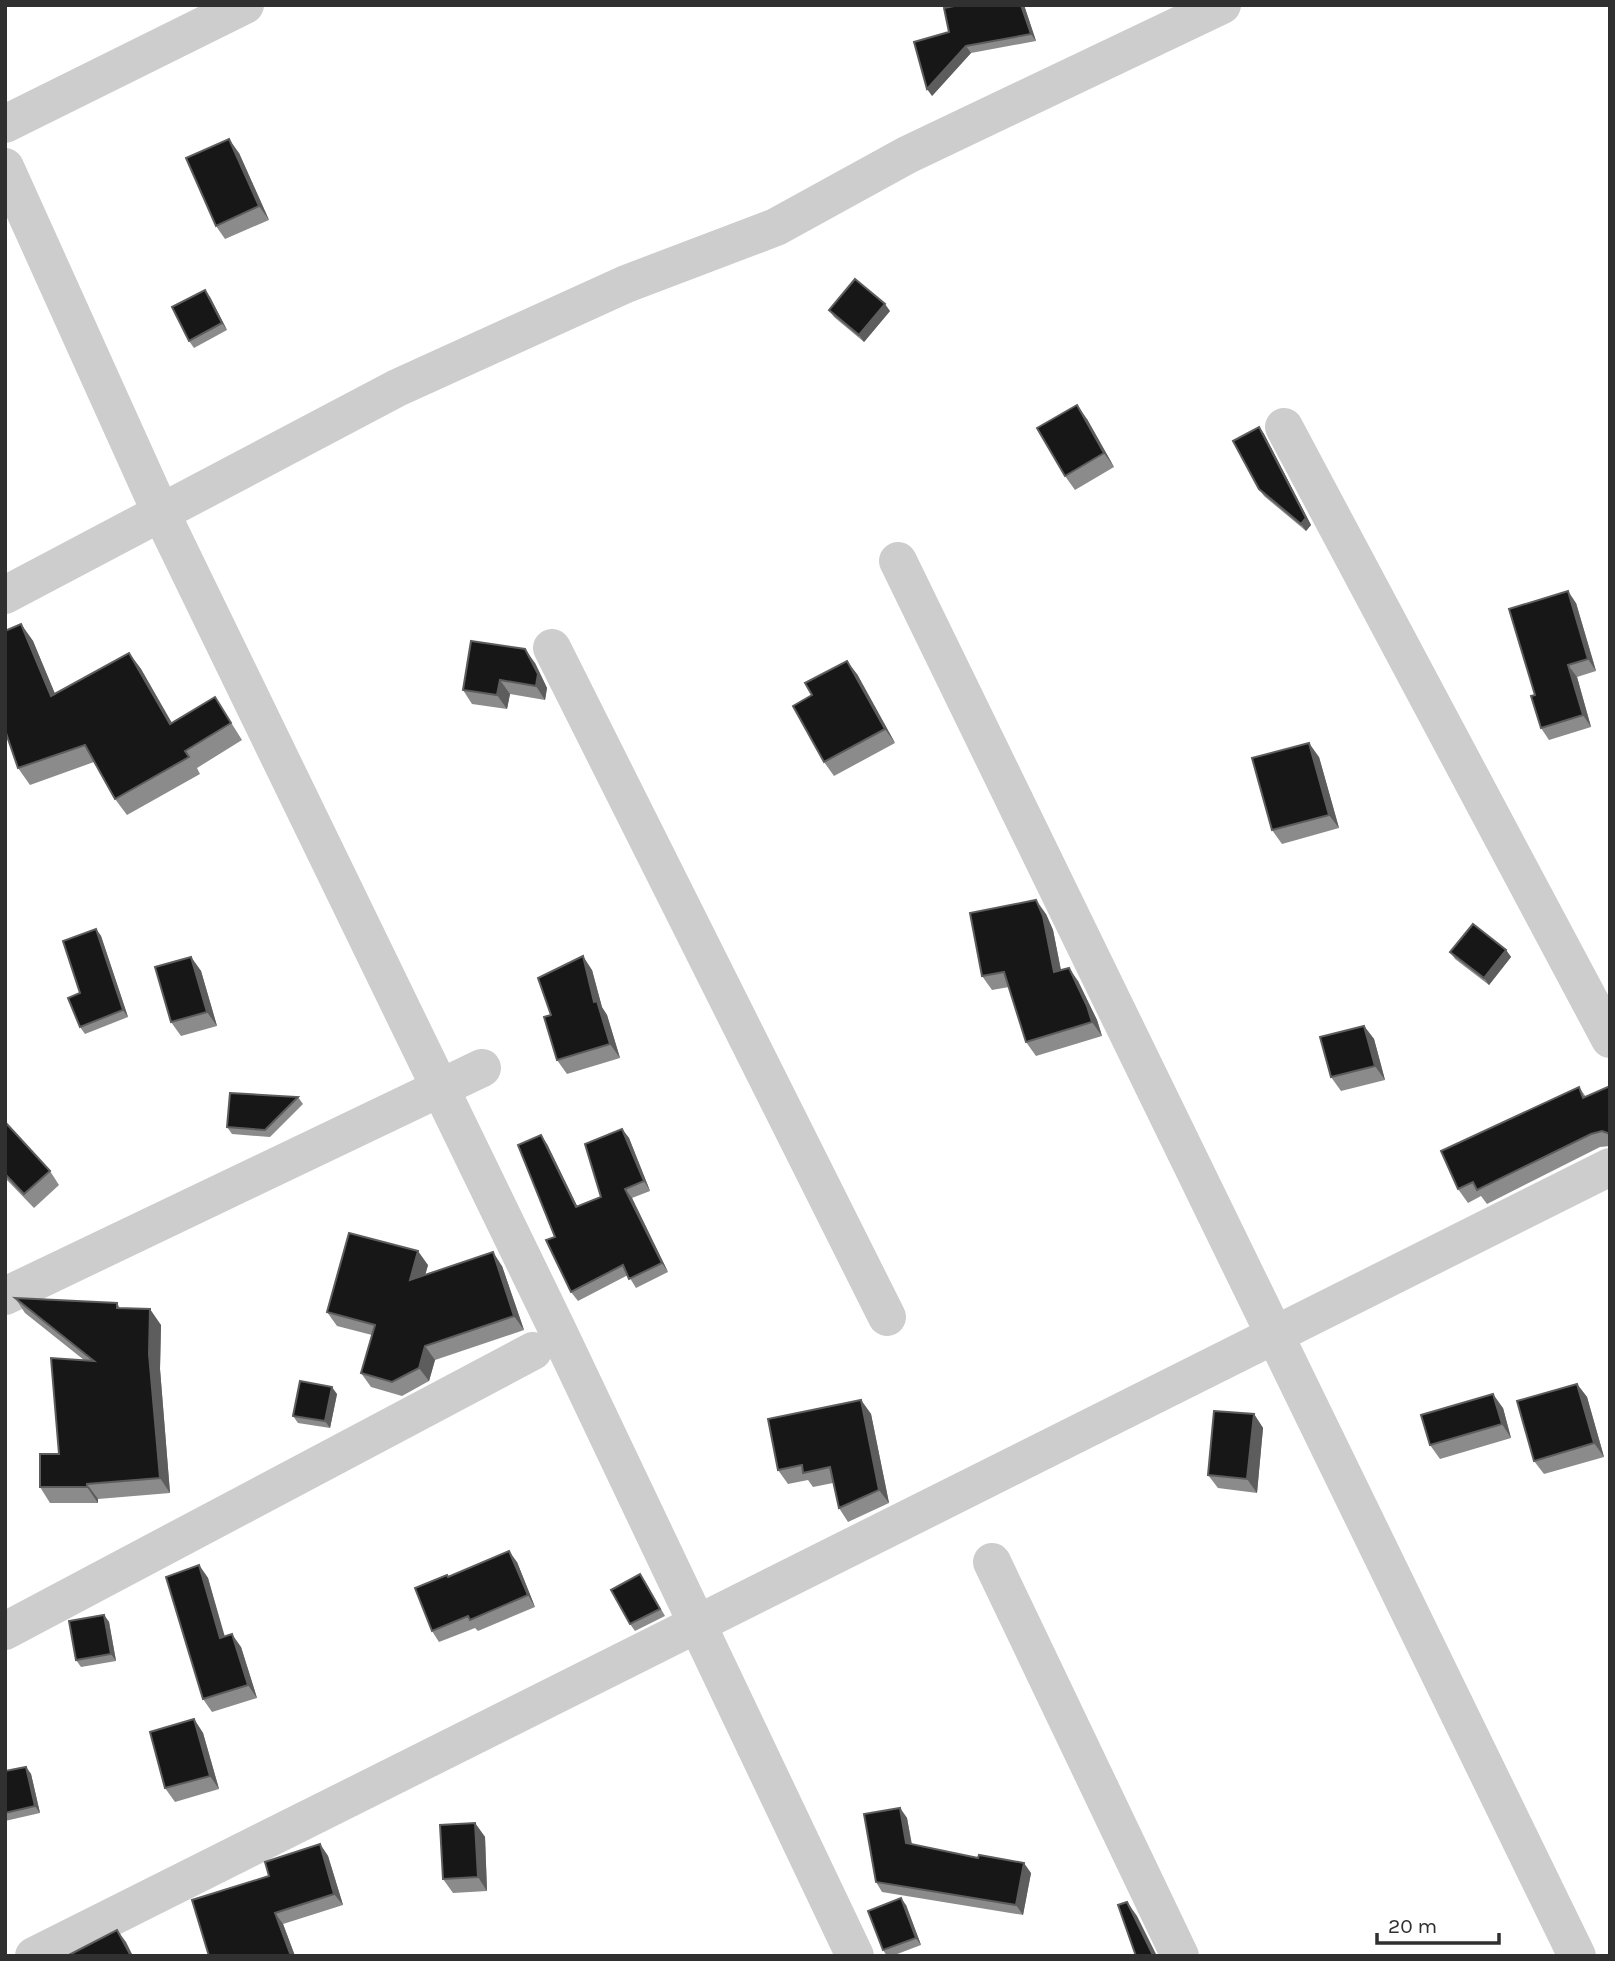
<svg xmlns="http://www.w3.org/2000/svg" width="1615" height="1961" viewBox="0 0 1615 1961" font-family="Karla,sans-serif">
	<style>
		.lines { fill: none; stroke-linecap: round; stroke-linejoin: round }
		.minor { stroke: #cdcdcd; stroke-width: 38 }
		.wall { fill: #8b8b8b }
		.shaded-wall { fill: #5d5d5d }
		.building { fill: #171717; stroke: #5d5d5d; stroke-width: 2 }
	</style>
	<rect width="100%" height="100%" fill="#fff"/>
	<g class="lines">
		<!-- minor -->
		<g class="minor">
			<polyline points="5,124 245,5"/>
			<polyline points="5,167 161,513 558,1331 855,1956"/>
			<polyline points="1284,427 1610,1039"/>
			<polyline points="898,561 1577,1956"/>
			<polyline points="5,595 397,388 626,284 776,227 907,155 1222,5"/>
			<polyline points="552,648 887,1317"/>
			<polyline points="5,1296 482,1068"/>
			<polyline points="992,1562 1180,1956"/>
			<polyline points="5,1631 533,1351"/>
			<polyline points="34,1956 1610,1167"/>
		</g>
	</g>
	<!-- wall -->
	<g class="wall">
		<polygon points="1024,5 1036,41 971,53 932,96 949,32"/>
		<polygon points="239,153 269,220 225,239 216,226"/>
		<polygon points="210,297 227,330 194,348 189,341"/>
		<polygon points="829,310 890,311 864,342 834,317"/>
		<polygon points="1087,419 1114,467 1075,490 1065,476"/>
		<polygon points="1259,427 1264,434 1311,525 1306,531 1264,496 1259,489"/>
		<polygon points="1576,603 1596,671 1577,677 1591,727 1549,740 1541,728 1535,695"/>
		<polygon points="21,624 33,641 55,694 129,653 141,669 172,723 215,697 242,740 197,768 200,774 127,815 115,799 94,762 30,785 18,768"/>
		<polygon points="535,663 547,688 545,700 510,694 507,709 472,704 463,690"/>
		<polygon points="857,674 895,743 834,776 824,762"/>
		<polygon points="1319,757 1339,828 1282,844 1272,830"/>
		<polygon points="1046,914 1053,930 1061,970 1078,981 1097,1020 1102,1036 1036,1056 1026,1042 1009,987 992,990 982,976"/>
		<polygon points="96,929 101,936 128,1017 85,1034 80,1027 80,993"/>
		<polygon points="1506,950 1511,957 1489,985 1455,959 1450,952"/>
		<polygon points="191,957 201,971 217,1026 181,1036 171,1022"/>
		<polygon points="592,970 602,1008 607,1015 620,1058 567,1074 557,1060 551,1015"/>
		<polygon points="1364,1026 1374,1039 1385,1080 1341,1091 1331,1077"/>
		<polygon points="1610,1086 1610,1146 1600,1147 1487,1204 1481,1196 1468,1203 1458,1189 1579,1087 1586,1097"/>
		<polygon points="298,1097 303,1104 270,1137 232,1134 227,1127"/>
		<polygon points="5,1122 50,1171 59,1185 34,1208 5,1178"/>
		<polygon points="622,1129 629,1138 650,1191 632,1198 668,1272 636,1288 628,1275 578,1301 571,1292 555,1237 547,1144 577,1206 601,1197"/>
		<polygon points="428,1265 425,1275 502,1266 524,1330 435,1360 429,1381 402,1396 371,1387 361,1373 372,1335 337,1326 327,1312"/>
		<polygon points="15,1298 117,1303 120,1308 161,1325 160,1369 170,1493 98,1499 98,1503 50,1503 40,1487 59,1454 84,1360 25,1313"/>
		<polygon points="1577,1384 1587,1397 1604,1457 1544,1474 1534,1461"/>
		<polygon points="337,1394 330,1428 298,1423 293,1416"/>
		<polygon points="861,1400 871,1414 889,1503 848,1522 839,1508 833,1483 813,1487 808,1480 788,1484 778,1470"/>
		<polygon points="1503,1408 1511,1438 1440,1459 1430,1445"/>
		<polygon points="1254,1414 1263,1428 1257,1493 1218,1488 1208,1475"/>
		<polygon points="517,1562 535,1607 478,1631 475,1628 439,1642 432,1631 449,1576"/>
		<polygon points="199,1565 208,1578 224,1637 241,1647 257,1698 212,1712 203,1699"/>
		<polygon points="645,1581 665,1616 635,1631 630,1624"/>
		<polygon points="104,1615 109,1622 116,1661 81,1667 76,1660"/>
		<polygon points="194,1719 203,1733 219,1789 175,1802 165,1788"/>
		<polygon points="26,1767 31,1774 40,1813 5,1821 5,1771"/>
		<polygon points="900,1808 907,1818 912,1844 1031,1873 1023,1915 882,1892 876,1882"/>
		<polygon points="475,1823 485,1837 487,1891 453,1893 443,1879"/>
		<polygon points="320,1844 328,1856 343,1905 283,1924 295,1956 209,1956"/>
		<polygon points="906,1905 921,1945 892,1956 887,1956 883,1950"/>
	</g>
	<!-- shaded-wall -->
	<g class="shaded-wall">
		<polygon points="1021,5 1024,5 1036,41 1031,34"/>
		<polygon points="966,46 971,53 932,96 927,89"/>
		<polygon points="229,139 239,153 269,220 259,206"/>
		<polygon points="205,290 210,297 227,330 222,323"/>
		<polygon points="885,304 890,311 864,342 859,335"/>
		<polygon points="1077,405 1087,419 1114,467 1104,453"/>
		<polygon points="1259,427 1264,434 1311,525 1306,531 1301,524"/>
		<polygon points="1568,591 1576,603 1596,671 1588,659"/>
		<polygon points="21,624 33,641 63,713 51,696"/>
		<polygon points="525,649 535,663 547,688 545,700 536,686"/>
		<polygon points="129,653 141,669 182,741 170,724"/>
		<polygon points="847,661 857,674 895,743 885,729"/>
		<polygon points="1568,665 1577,677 1591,727 1583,715"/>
		<polygon points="500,680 510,694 507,709 497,695"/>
		<polygon points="1309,743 1319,757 1339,828 1329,815"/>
		<polygon points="1036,900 1046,914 1053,930 1064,986 1054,972"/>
		<polygon points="96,929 101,936 128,1017 123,1010"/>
		<polygon points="1506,950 1511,957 1489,985 1484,978"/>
		<polygon points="583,956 592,970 602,1007 607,1015 620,1058 610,1044 594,1002"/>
		<polygon points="191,957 201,971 217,1026 207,1012"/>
		<polygon points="1069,968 1078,981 1097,1020 1102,1036 1092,1022"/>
		<polygon points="1364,1026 1374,1039 1385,1080 1375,1066"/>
		<polygon points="622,1129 629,1138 650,1191 644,1181"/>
		<polygon points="541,1135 547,1144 582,1216 576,1207"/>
		<polygon points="625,1189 632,1198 668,1272 662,1263"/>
		<polygon points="418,1251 428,1265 420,1294 410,1280"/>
		<polygon points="493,1252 502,1266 524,1330 514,1316"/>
		<polygon points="150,1309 161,1325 160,1369 170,1493 160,1478 149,1354"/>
		<polygon points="425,1346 435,1360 429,1381 419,1368"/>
		<polygon points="1577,1384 1587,1397 1604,1457 1594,1443"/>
		<polygon points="332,1387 337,1394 330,1428 325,1421"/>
		<polygon points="1493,1394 1503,1408 1511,1438 1502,1424"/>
		<polygon points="861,1400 871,1414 889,1503 879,1490"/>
		<polygon points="1254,1414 1263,1428 1257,1493 1247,1479"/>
		<polygon points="87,1484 98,1499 98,1503 87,1487"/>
		<polygon points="509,1551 517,1562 535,1607 528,1595"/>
		<polygon points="199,1565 208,1578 229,1651 220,1638"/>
		<polygon points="104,1615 109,1622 116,1661 111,1654"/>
		<polygon points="232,1634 241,1647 257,1698 248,1685"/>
		<polygon points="194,1719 203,1733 219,1789 210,1776"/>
		<polygon points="26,1767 31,1774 40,1813 35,1806"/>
		<polygon points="900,1808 907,1818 913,1853 906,1843"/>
		<polygon points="475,1823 485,1837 487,1891 478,1877"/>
		<polygon points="320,1844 328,1856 343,1905 334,1894"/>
		<polygon points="1024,1863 1031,1873 1023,1915 1016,1905"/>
		<polygon points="901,1898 906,1905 921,1945 916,1938"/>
		<polygon points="1127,1902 1137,1916 1157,1956 1153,1955"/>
		<polygon points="275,1913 283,1924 295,1956 291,1956"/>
		<polygon points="117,1930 126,1942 133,1956 131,1956"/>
	</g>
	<!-- building -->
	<g class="building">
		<polygon points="959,5 1021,5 1031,34 966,46 927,89 914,42 949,32 944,8"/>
		<polygon points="229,139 259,206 216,226 186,158"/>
		<polygon points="855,279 885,304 859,335 829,310"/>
		<polygon points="205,290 222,323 189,341 172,307"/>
		<polygon points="1077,405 1104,453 1065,476 1037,428"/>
		<polygon points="1259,427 1306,518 1301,524 1259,489 1233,441"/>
		<polygon points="1568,591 1588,659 1568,665 1583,715 1541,728 1531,696 1535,695 1509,609"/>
		<polygon points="21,624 51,696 129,653 170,724 215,697 231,723 185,751 189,757 115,799 85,745 18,768 5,730 5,631"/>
		<polygon points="471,641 525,649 538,674 536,686 500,680 497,695 463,690"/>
		<polygon points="847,661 885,729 824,762 793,706 812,695 805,683"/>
		<polygon points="1309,743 1329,815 1272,830 1252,758"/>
		<polygon points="1036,900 1043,916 1054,972 1069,968 1087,1006 1092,1022 1026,1042 1004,972 982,976 970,913"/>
		<polygon points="1473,924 1506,950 1484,978 1450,952"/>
		<polygon points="96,929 123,1010 80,1027 68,998 80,993 63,941"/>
		<polygon points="583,956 594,1002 597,1001 610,1044 557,1060 544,1017 551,1015 538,978"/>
		<polygon points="191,957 207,1012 171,1022 155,967"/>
		<polygon points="1364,1026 1375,1066 1331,1077 1320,1037"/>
		<polygon points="1610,1086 1610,1134 1602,1131 1591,1134 1477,1190 1473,1182 1458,1189 1441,1151 1579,1087 1583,1098"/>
		<polygon points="230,1093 298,1097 265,1130 227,1127"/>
		<polygon points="5,1122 50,1171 24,1194 5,1174"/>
		<polygon points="622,1129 644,1181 625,1189 662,1263 629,1279 623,1265 571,1292 546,1240 555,1237 518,1145 541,1135 576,1207 601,1197 585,1144"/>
		<polygon points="349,1233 418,1251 410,1280 493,1252 514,1316 425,1346 419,1368 392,1382 361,1373 375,1325 327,1312"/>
		<polygon points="15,1298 117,1303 117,1308 150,1309 149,1354 160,1478 87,1484 87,1487 40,1487 40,1454 59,1454 51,1358 94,1361"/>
		<polygon points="300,1381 332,1387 325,1421 293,1416"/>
		<polygon points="1577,1384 1594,1443 1534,1461 1517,1401"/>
		<polygon points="1493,1394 1502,1424 1430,1445 1421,1415"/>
		<polygon points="861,1400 879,1490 839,1508 830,1467 803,1473 802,1465 778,1470 768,1419"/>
		<polygon points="1214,1411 1254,1414 1247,1479 1208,1475"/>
		<polygon points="509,1551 528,1595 470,1620 468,1616 432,1631 415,1588 447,1575 448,1577"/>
		<polygon points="199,1565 220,1638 232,1634 248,1685 203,1699 166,1577"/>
		<polygon points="640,1574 660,1609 630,1624 611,1590"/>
		<polygon points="104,1615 111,1654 76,1660 69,1621"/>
		<polygon points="194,1719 210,1776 165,1788 150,1732"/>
		<polygon points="26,1767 35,1806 5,1813 5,1771"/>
		<polygon points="900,1808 906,1843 978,1858 979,1855 1024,1863 1016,1905 876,1882 864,1814"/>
		<polygon points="475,1823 478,1877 443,1879 440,1825"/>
		<polygon points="320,1844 334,1894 275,1913 291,1956 209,1956 192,1900 269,1876 265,1862"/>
		<polygon points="901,1898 916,1938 883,1950 868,1911"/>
		<polygon points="1127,1902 1153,1955 1136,1956 1118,1905"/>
		<polygon points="117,1930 131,1956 67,1956"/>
	</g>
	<!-- border -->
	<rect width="1615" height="1961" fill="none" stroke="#303030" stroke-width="14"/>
	<!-- scale -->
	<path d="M1377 1933v10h122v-10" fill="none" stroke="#303030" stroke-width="3.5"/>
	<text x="1388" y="1933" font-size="21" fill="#303030" stroke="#ffffff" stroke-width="5" paint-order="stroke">20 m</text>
</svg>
